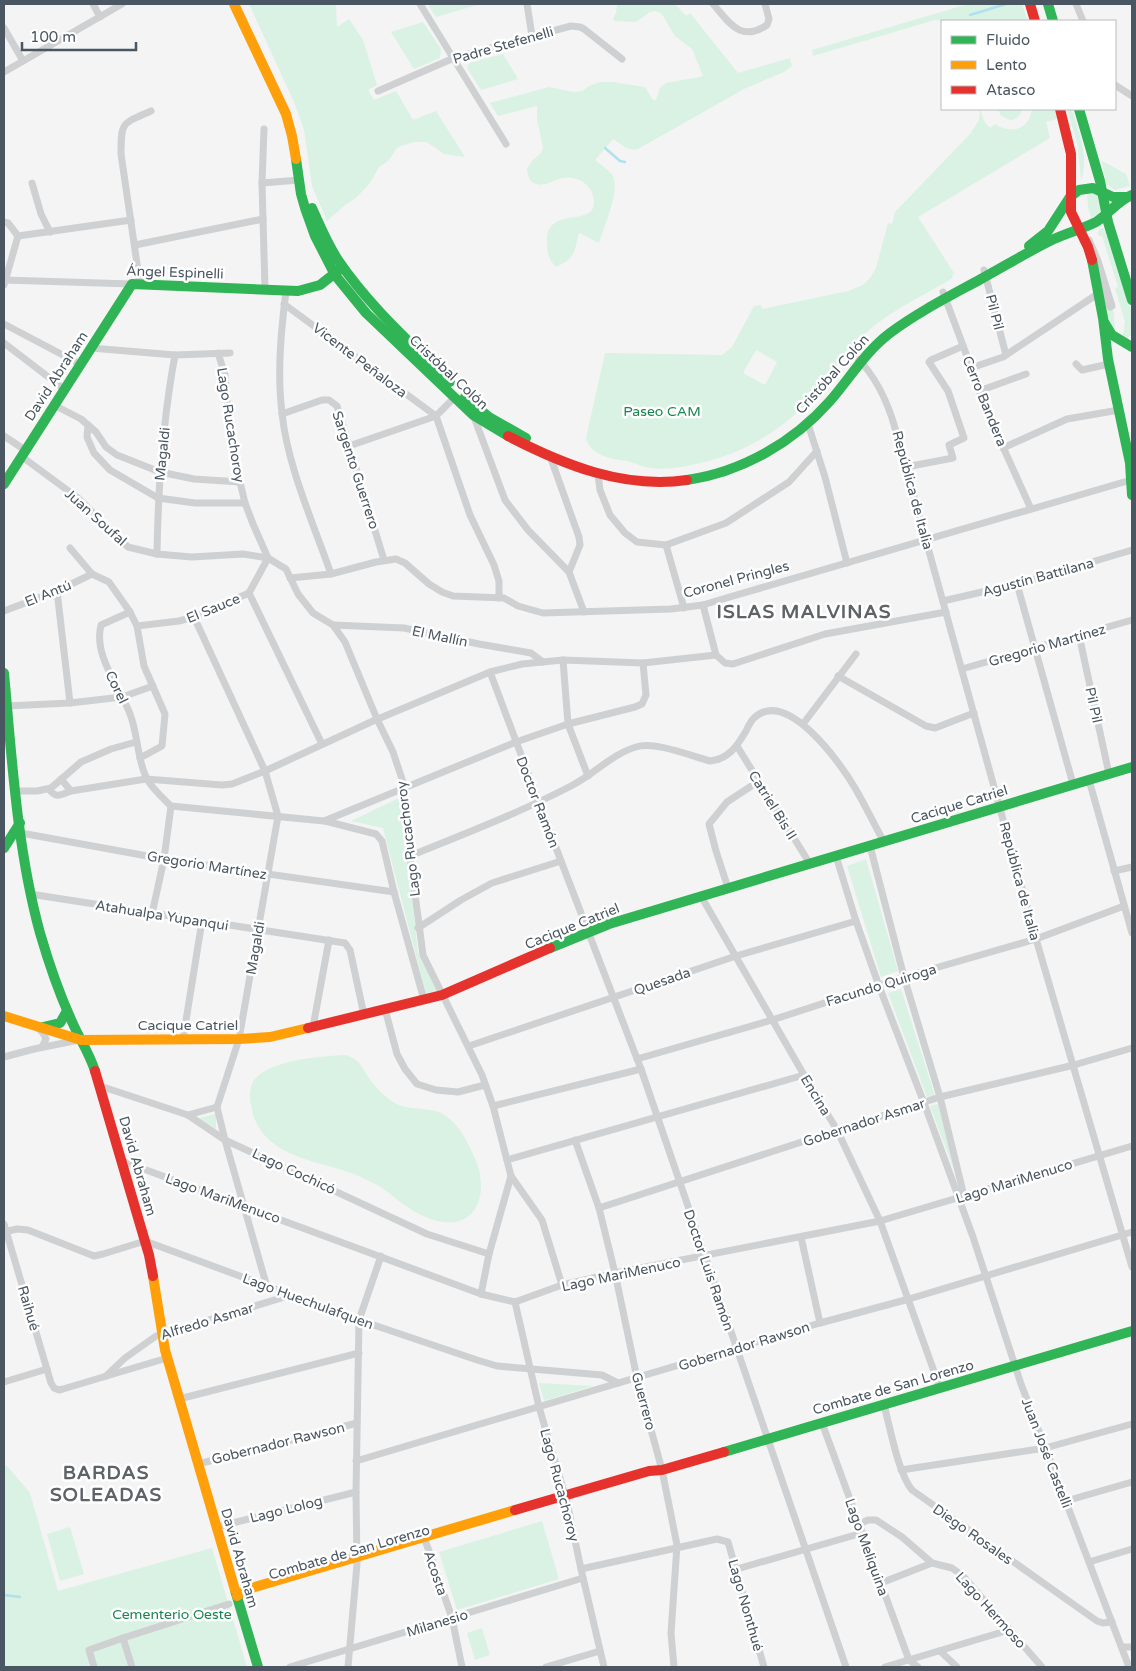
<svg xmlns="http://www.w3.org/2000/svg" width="1136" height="1671" viewBox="0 0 1136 1671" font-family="'Varela Round',sans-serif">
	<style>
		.green { fill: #d9f2e3; fill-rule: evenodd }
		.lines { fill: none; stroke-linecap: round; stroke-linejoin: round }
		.stream { stroke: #aee2f0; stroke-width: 2.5 }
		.street { stroke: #ced0d2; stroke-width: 7 }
		.fast { stroke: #30b455; stroke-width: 10 }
		.slow { stroke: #ff9f0a; stroke-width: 10 }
		.jam { stroke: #e5322d; stroke-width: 10 }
		.labels { text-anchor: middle; stroke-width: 5; stroke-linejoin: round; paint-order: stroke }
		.street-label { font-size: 14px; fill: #4a5661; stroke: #fff }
		.park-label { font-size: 14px; fill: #17864f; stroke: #fff }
		.district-label { font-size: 19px; font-weight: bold; letter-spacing: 1px; fill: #5f6368; stroke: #fff }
	</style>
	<rect width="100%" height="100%" fill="#f4f4f4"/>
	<!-- green -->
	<g class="green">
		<polygon points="249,4 336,4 337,27 349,19 363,40 377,85 368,90 374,100 396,91 413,120 436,111 465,157 444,154 427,142 414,142 401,146 397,148 388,161 379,167 370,183 357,197 344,206 327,221 312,186 304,130 294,102"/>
		<polygon points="433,4 481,4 436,17 429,6"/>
		<path d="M 617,4 L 675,4 L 686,16 L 690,13 L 738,73 L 790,58 L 792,66 L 784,72 L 744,89 L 638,149 C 629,152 621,144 613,139 L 595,160 C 601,165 609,170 613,176 C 620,191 604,227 599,243 L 579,233 C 574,252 576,258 556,267 C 549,260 547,253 547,243 C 545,204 596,229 594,201 C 593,185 578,175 562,178 C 554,180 544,187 536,184 C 529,182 528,175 527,169 L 532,161 L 541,153 L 543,147 L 537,120 L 537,106 L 498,116 L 490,103 L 549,87 L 573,92 L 582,91 L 589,86 L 600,82 L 613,82 L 645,87 L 653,100 L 656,100 L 660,88 L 666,83 L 700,77 L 703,76 L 692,49 L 675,36 L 662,14 L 656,11 L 650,12 L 636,22 L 615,21 L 613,19 L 616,13 Z"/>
		<polygon points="968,4 1022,4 1028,21 945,21 935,20 813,56 812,50"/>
		<polygon points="423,22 441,49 440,58 414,69 391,32"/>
		<polygon points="503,54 518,79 481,90 467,68 469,63"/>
		<path d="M 980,109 L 984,121 L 990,128 L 995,124 C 1011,135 1030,129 1032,109 L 1057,109 L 1060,118 L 1046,122 L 1050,138 L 918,217 L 954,273 L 952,276 L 953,278 C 926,294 892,310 869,330 C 849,348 836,372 818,392 C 786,427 747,453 700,463 C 684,467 668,470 651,468 C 643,467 635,463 626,461 C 611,459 590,455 586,438 L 605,353 L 722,355 L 732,347 L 754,306 L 761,305 L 762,309 L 848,291 L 863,285 L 870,278 L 876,268 L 888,223 L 892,224 L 895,212 L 971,133 L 979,120 ZM 756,350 L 777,362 L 765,385 L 743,373 Z"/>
		<path d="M 998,109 L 1022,109 C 1020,116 1017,120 1010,120 L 1001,116 Z"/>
		<path d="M 1067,109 L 1072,109 C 1078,131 1090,157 1081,180 L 1078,147 Z"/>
		<polygon points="1102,161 1126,174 1130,186 1115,190 1106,184"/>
		<polygon points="1087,193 1097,193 1100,211 1099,214 1091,218 1088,207"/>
		<polygon points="1103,228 1108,235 1132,313 1132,334 1127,338 1123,336 1125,322 1115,288 1118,287 1102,236 1099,236 1098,233 1099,229"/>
		<polygon points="1099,271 1114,313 1115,333 1109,325"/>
		<polygon points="401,797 418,953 437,991 426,994 383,828 351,821"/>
		<polygon points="866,859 898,971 881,977 847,866"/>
		<polygon points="901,989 935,1096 927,1097 888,993"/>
		<path d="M 346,1055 C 350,1057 356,1059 359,1063 C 362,1066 364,1071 367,1075 C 374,1086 385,1098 397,1104 C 404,1108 415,1108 423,1109 C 428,1110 436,1110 441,1113 C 459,1123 468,1142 476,1161 C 485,1182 484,1217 455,1222 C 437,1225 417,1214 403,1204 C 393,1197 386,1189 375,1184 C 367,1180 360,1176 351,1173 C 327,1164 299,1161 277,1146 C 264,1137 255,1125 252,1110 C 250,1101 249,1093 252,1084 C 262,1060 323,1056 346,1055 Z"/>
		<polygon points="938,1104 955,1173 930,1106"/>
		<polygon points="216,1114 216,1129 199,1118"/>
		<polygon points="539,1383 593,1386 544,1401"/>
		<polygon points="4,1465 7,1466 30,1493 58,1591 212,1548 247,1667 4,1667"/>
		<polygon points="542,1521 559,1579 457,1610 439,1552"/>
		<polygon points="70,1527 84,1574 60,1581 47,1534"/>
		<polygon points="482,1628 490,1655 475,1660 467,1633"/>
	</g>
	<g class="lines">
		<!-- stream -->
		<g class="stream">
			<polyline points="970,15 1006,4"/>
			<polyline points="605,148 620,161 625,162"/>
			<polyline points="4,1595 20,1597"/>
		</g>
		<!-- street -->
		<g class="street">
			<polyline points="93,4 100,17"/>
			<polyline points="420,4 506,144"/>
			<polyline points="527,4 532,36"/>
			<path d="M 713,4 C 729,22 740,43 767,25 L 769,19 L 765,4"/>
			<polyline points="1076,4 1083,21"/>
			<polyline points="4,28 23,61"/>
			<polyline points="4,72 122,4"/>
			<polyline points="1115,85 1132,96"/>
			<polyline points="378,91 454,58 571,26 580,27 584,29 622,59"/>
			<polyline points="264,129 262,183 265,289"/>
			<polyline points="32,183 41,214 50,232"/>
			<polyline points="262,183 299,180"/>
			<polyline points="4,222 8,223 18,236 131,220"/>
			<polygon points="1089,240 1098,261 1112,306 1110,307"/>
			<polyline points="135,245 263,219"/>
			<polyline points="984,270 1006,355"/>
			<polyline points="4,280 132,284"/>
			<path d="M 140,284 L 121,154 C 121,121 122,124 151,111"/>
			<polyline points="4,285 18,236"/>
			<path d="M 286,291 C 281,331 277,373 282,413 C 287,465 314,525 331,574"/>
			<polyline points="943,292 990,418 1031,509"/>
			<polyline points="284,304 436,416"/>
			<polyline points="4,324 80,364"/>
			<polyline points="4,343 64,389"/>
			<polyline points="91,348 175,355 230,353"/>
			<polyline points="218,353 225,375 230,440 245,503 253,524 268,558 286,569 298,594 313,613 333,625 345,642 377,719 393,752 405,788 410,856 423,955 482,1075 493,1106 511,1176 489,1254 481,1294"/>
			<path d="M 856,357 C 875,375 888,403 895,428 L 1036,939 L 1132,1267"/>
			<polyline points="1076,364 1082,370 1109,364"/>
			<polyline points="971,368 1003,357 1099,293"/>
			<polyline points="979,391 1026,374"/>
			<polyline points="54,405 81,419 96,432 106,447 117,455 160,472 194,479 240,482"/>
			<polyline points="282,414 322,400 329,400 337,406 384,560"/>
			<polyline points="436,416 470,515 494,565 499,581 499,598"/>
			<polyline points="474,417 505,500 528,530 569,572 584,612"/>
			<polyline points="808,424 825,477 847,563"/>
			<polyline points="88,425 87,437 94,453 110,470 158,498 195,503 245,503"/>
			<polyline points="4,436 25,450"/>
			<polyline points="349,446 436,416 455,397"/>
			<polyline points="1003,448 1067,419 1119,410"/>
			<polyline points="21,456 78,498 128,547 157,554 192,557 243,554 268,558"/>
			<polyline points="550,456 579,537 580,545 569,572"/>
			<polyline points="906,467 953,458 949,445 964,438 948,391 929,362 931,360 963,346"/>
			<polyline points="598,474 600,490 610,515 625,533 637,542 666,545 726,523 789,482 817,451"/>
			<polyline points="666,545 684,608"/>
			<polyline points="70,548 92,574 109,582 130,612 137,626 144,666 165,714 162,746 140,758"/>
			<path d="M 157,554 C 158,488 163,420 175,355"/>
			<polyline points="290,578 331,574 376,562 396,559 405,563 429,584 442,592 453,596 504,598 518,606 543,613 671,609 703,605 716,601 1131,480"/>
			<polyline points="1017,584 1073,784"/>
			<polyline points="57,591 70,703"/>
			<polyline points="249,593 322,744"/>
			<polyline points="943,601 1021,583 1132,550"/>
			<polyline points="703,605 716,655 725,663 733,664 825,634 946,612"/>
			<polyline points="4,611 57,591 92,574"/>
			<path d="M 130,612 L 101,625 C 93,656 120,687 130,714 C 138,734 137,758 146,777 C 151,788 163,798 171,806 L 324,821 L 516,742 L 568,724 L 635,707 L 642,704 L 646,695 L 643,663"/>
			<polyline points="194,617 265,771 278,816 239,1039 217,1107 225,1140 267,1287"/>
			<polyline points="333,625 404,628 479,644 531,653 543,662"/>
			<polyline points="137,626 179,621 194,617 249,593 268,558"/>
			<polyline points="1079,635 1109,774"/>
			<polyline points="563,660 568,724 588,776"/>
			<polyline points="962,669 1132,620"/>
			<polyline points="490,672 561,861 641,1069 846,1667"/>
			<polyline points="838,676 926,726 935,728 974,713"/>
			<polyline points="6,706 70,703 122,697 153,686"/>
			<polyline points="803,724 856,654"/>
			<polyline points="737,746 810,864"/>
			<polyline points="61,779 71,791 146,779 222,785 232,784 265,771 373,721 490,672 522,664 563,660 643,663 716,655"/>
			<polyline points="1089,780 1132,933"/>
			<path d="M 49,789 C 56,799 60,795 71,791"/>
			<polyline points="16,791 37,791 51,788 81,762 111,749 136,742"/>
			<polyline points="325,821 376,834 382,841 394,892 424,1000"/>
			<polyline points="21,833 164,859 394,892"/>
			<polyline points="870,846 904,977 940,1097 965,1200"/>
			<path d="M 410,856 C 464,834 519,813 571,786 C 593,775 612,754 636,747 C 655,741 691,756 710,761 C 729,759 737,746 746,731 C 748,727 750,722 754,718 C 787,687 841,764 855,788 C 865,805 874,824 884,842"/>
			<polyline points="836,856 856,921 879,986 924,1103 973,1237 1021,1384 1129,1667"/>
			<polyline points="1114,871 1132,867"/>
			<polyline points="728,888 716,851 709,824 727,802 759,781"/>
			<polyline points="30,894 345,943 350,950 364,1015"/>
			<polyline points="701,896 804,1075 837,1130 880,1221 940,1388"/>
			<polyline points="152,914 164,859 171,806"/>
			<polyline points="418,928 461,900 492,883 561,861"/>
			<polyline points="385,1009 397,1054 405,1069 417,1084 436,1090 458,1092 485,1085"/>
			<polyline points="313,1027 329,940"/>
			<polyline points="38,1028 43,1033 46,1039 42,1047"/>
			<polyline points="183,1039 202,921"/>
			<polyline points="469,1046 736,956 856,921"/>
			<polyline points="4,1057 34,1049 79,1040"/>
			<polyline points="637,1059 772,1020 904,977 1036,939 1124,906"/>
			<polyline points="100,1086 188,1115 225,1140 427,1234 489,1254"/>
			<polyline points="493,1106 641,1069"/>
			<polyline points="188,1115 217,1107"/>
			<polyline points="575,1140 599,1208 615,1273 637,1378 662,1470 677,1545 671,1633 674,1667"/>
			<polyline points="507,1160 804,1075"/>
			<polyline points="122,1161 481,1294 515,1302 562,1285 615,1273 880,1221 1132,1146"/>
			<polyline points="511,1176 542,1220 562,1285"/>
			<polyline points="599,1208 940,1097 1074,1065 1132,1048"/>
			<polyline points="4,1224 51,1383 54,1388 59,1390 63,1389 167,1358"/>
			<polyline points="4,1232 17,1229 28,1230 94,1256 103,1254 145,1241 359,1320 477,1360 497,1366 602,1375 618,1383"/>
			<polyline points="801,1237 820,1323"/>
			<polyline points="515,1302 539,1407 567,1502 581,1569 604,1667"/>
			<polyline points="106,1376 125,1358 156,1336 291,1295"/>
			<polyline points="4,1382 47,1369"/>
			<polyline points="179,1399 359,1353"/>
			<path d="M 884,1405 C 890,1427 898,1473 912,1490 L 1097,1621 L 1103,1623 L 1112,1622"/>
			<polyline points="822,1423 909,1660 918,1667"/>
			<polyline points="356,1461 820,1323 909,1299 1132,1232"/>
			<polyline points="198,1464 357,1423"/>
			<polyline points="901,1470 1045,1448 1132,1424"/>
			<polyline points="1066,1501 1132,1482"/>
			<polyline points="859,1524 868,1520 876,1520 902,1537 932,1563 952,1568 963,1576 1042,1667"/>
			<polyline points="217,1527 356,1492"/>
			<polyline points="424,1537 452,1618 462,1667"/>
			<polyline points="1089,1562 1132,1549"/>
			<polyline points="581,1569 717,1539 728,1542 764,1667"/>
			<polyline points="737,1569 862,1533"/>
			<polyline points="881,1583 932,1563"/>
			<polyline points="123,1638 132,1667"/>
			<polyline points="1122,1647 1132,1647"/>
			<polyline points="940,1651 957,1667"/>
			<polyline points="94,1667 89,1650 123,1638 229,1604"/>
			<polyline points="290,1667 583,1578"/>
			<polyline points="348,1667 357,1564 356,1492 359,1320 381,1256"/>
			<polyline points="546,1667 600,1651"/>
			<polyline points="885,1667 1009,1630"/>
		</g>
		<!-- fast -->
		<g class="fast">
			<polyline points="1048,4 1053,21"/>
			<polyline points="1079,109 1100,181 1108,222 1132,300"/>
			<polyline points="296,159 301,194 305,208 315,236 335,275 366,313 473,415 508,436"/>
			<path d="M 312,208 C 320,226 327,243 338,260 C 369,306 411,343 450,382"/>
			<polyline points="1029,246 1048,231 1070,197 1079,190 1093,188 1113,197 1127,197"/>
			<polyline points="1092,260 1103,318 1108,359 1130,463 1132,495"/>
			<polyline points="1104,322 1112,335 1132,347"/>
			<polyline points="465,397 489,417 526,438"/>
			<path d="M 687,480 C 742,472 794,442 830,401 C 850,378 865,352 890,333 C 918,312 950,296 981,279 C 1005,266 1029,251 1054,239 C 1067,233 1082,229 1096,222 C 1109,214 1117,201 1132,195"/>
			<polyline points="4,484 132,284 298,291 320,285 339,270"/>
			<path d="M 4,673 C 12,760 17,849 40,933 C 49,964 60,996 74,1026 C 81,1041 90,1055 95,1071"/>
			<polyline points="4,848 20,823"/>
			<polyline points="550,948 609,924 1132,767"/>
			<polyline points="43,1027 60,1023 67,1011"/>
			<polyline points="724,1452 1132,1331"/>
			<polyline points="235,1590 258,1667"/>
		</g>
		<!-- slow -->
		<g class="slow">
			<polyline points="234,4 286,114 292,136 296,159"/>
			<polyline points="4,1016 81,1040 239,1039 270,1037 308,1028"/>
			<polyline points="153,1276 165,1350 235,1590"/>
			<polyline points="237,1596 245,1590 515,1510"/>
		</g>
		<!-- jam -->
		<g class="jam">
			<polyline points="1030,4 1035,21"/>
			<polyline points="1060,109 1071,154 1071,212 1088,247 1092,260"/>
			<path d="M 508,436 C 564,465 623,489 687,480"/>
			<polyline points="308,1028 442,995 550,948"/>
			<polyline points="95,1071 149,1255 153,1276"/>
			<polyline points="515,1510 649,1471 662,1470 724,1452"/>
		</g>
	</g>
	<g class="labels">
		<!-- street labels -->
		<g class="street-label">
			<text transform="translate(503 45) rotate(-16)" y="5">Padre Stefenelli</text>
			<text transform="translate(175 272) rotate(2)" y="5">Ángel Espinelli</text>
			<text transform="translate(995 312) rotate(76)" y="5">Pil Pil</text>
			<text transform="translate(360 360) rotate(37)" y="5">Vicente Peñaloza</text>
			<text transform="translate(449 372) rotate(43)" y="5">Cristóbal Colón</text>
			<text transform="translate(832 374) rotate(-48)" y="5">Cristóbal Colón</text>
			<text transform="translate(56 376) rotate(-57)" y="5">David Abraham</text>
			<text transform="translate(985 401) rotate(68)" y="5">Cerro Bandera</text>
			<text transform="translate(231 425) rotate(81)" y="5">Lago Rucachoroy</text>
			<text transform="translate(162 454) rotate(-84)" y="5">Magaldi</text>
			<text transform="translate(356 470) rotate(72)" y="5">Sargento Guerrero</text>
			<text transform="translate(913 490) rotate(75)" y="5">República de Italia</text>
			<text transform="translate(96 517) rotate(42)" y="5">Juan Soufal</text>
			<text transform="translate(1038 577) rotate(-15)" y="5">Agustín Battilana</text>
			<text transform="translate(736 579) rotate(-15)" y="5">Coronel Pringles</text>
			<text transform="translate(48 593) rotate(-22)" y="5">El Antú</text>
			<text transform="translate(213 608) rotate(-22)" y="5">El Sauce</text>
			<text transform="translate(440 636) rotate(12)" y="5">El Mallín</text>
			<text transform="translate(1047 645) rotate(-16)" y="5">Gregorio Martínez</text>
			<text transform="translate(117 687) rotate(64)" y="5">Corel</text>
			<text transform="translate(1094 705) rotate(78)" y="5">Pil Pil</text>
			<text transform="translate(538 802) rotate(69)" y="5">Doctor Ramón</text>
			<text transform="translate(959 804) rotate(-17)" y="5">Cacique Catriel</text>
			<text transform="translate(773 805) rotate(58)" y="5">Catriel Bis II</text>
			<text transform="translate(408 839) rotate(-97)" y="5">Lago Rucachoroy</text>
			<text transform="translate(207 865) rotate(9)" y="5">Gregorio Martínez</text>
			<text transform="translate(1020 881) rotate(75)" y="5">República de Italia</text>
			<text transform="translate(162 915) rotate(9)" y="5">Atahualpa Yupanqui</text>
			<text transform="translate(572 926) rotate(-22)" y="5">Cacique Catriel</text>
			<text transform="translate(255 948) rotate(-80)" y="5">Magaldi</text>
			<text transform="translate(662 981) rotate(-19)" y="5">Quesada</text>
			<text transform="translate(881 985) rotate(-17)" y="5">Facundo Quiroga</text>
			<text x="188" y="1030">Cacique Catriel</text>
			<text transform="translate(816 1095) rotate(59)" y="5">Encina</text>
			<text transform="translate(864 1122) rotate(-18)" y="5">Gobernador Asmar</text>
			<text transform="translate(138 1166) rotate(74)" y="5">David Abraham</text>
			<text transform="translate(294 1171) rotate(25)" y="5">Lago Cochicó</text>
			<text transform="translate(1014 1181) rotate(-17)" y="5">Lago MariMenuco</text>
			<text transform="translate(223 1198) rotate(20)" y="5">Lago MariMenuco</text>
			<text transform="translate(709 1270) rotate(71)" y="5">Doctor Luis Ramón</text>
			<text transform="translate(621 1274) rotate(-12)" y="5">Lago MariMenuco</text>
			<text transform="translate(308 1301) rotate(20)" y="5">Lago Huechulafquen</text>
			<text transform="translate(29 1308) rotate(74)" y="5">Raihué</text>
			<text transform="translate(207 1321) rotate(-17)" y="5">Alfredo Asmar</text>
			<text transform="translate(744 1346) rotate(-17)" y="5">Gobernador Rawson</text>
			<text transform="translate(893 1387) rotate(-16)" y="5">Combate de San Lorenzo</text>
			<text transform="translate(644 1401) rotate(75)" y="5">Guerrero</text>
			<text transform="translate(278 1443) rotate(-14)" y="5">Gobernador Rawson</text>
			<text transform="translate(1047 1453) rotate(69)" y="5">Juan José Castelli</text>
			<text transform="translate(560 1485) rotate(75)" y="5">Lago Rucachoroy</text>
			<text transform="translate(286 1509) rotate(-14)" y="5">Lago Lolog</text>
			<text transform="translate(973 1534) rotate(35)" y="5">Diego Rosales</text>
			<text transform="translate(867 1547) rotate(70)" y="5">Lago Meliquina</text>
			<text transform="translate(349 1552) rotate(-16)" y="5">Combate de San Lorenzo</text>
			<text transform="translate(240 1558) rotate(74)" y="5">David Abraham</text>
			<text transform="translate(436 1573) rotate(71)" y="5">Acosta</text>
			<text transform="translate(746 1605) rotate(74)" y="5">Lago Nonthué</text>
			<text transform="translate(991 1610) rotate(48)" y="5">Lago Hermoso</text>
			<text transform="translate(437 1623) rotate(-17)" y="5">Milanesio</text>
		</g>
		<!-- park labels -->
		<g class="park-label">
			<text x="662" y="416">Paseo CAM</text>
			<text x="172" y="1619">Cementerio Oeste</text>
		</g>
		<!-- district labels -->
		<g class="district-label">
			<text x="804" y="618">ISLAS MALVINAS</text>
			<text x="106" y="1479">BARDAS<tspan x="106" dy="22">SOLEADAS</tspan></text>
		</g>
	</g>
	<!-- border -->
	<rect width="1136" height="1671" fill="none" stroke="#4a5661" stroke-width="10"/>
	<!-- legend -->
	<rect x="941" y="20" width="175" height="90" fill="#ffffff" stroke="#b7bbc0"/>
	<rect x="951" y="36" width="25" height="8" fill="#30b455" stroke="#b7bbc0"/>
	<text x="986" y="45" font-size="15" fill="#4a5661">Fluido</text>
	<rect x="951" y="61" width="25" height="8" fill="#ff9f0a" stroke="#b7bbc0"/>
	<text x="986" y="70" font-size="15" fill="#4a5661">Lento</text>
	<rect x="951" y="86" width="25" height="8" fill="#e5322d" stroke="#b7bbc0"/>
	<text x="986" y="95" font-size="15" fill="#4a5661">Atasco</text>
	<!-- scale -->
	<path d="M22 42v8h114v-8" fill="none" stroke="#4a5661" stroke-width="2.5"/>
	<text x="30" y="42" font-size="15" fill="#4a5661" stroke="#ffffff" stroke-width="4" paint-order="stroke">100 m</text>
</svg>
